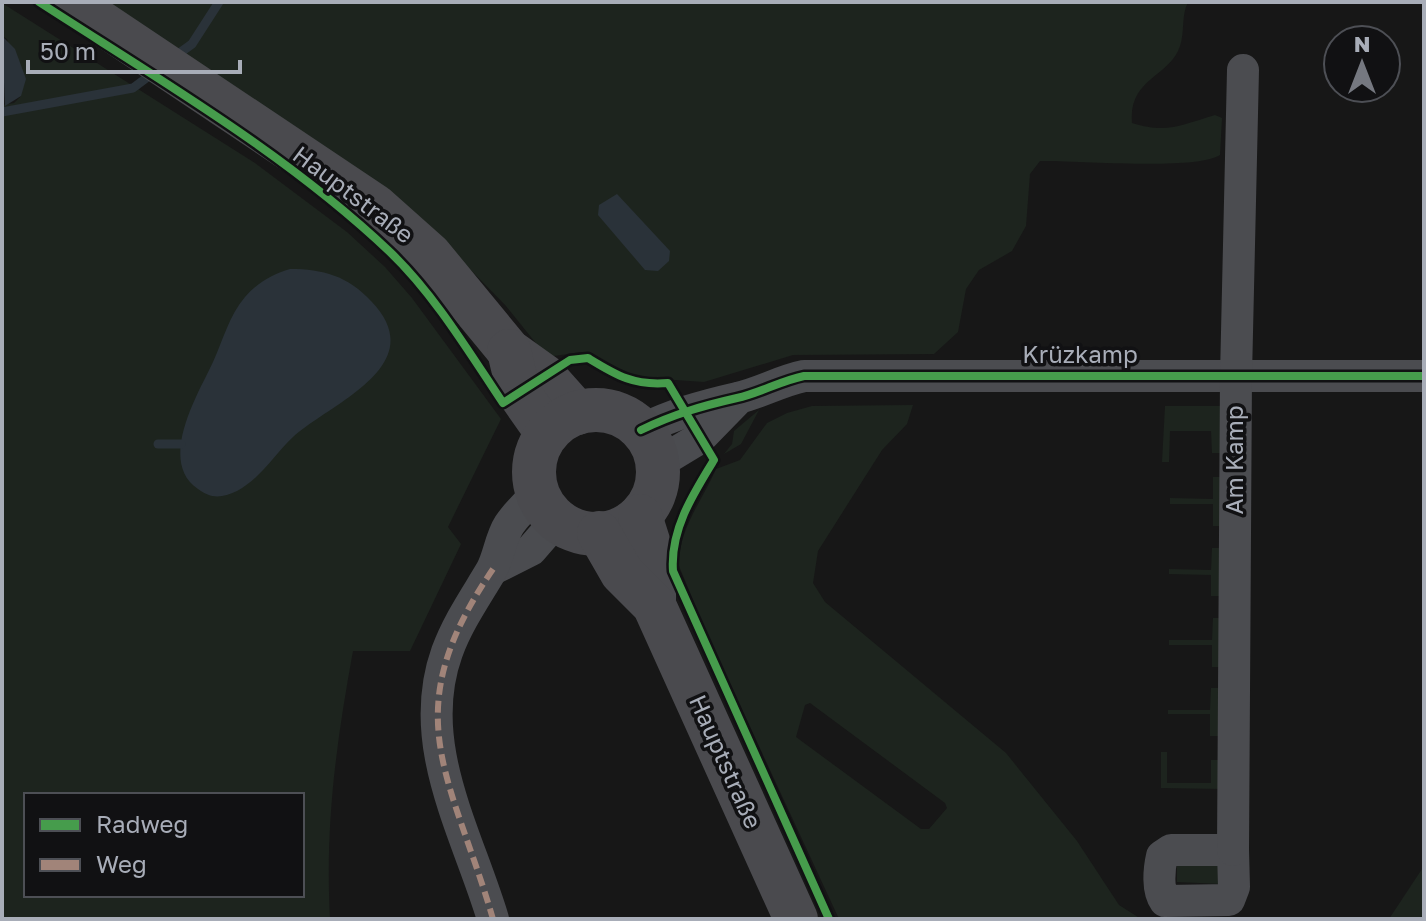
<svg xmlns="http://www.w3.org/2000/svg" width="1426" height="921" viewBox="0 0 1426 921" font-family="'Golos Text',sans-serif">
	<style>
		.green { fill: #1d241e; fill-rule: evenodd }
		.water { fill: #2a3239 }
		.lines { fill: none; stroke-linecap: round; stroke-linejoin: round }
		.stream { stroke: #2a3239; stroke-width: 9 }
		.street { stroke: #4b4c50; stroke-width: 32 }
		.secondary { stroke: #4a4a4e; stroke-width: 44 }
		.quiet { stroke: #a18479; stroke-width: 6; stroke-dasharray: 12 6; stroke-linecap: butt }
		.cycleway-casing { stroke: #111113; stroke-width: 13 }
		.cycleway { stroke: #469c4c; stroke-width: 8 }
		.labels { text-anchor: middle; stroke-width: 7; stroke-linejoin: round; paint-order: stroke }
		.street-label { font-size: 24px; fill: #a8adb8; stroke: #111113 }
	</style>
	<rect width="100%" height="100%" fill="#171717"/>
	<!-- green -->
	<g class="green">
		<path d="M 108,2 L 1188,2 C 1181,16 1185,31 1180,46 C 1170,77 1128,78 1132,123 C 1167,134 1181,125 1215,115 L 1222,118 L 1220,155 C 1195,171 1077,160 1040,161 L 1030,174 L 1026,226 L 1012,251 L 979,270 L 966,289 L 958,332 L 934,354 L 793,355 L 704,382 L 632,377 L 582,352 L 547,357 L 506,306 L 461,260 L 386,191 Z"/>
		<path d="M 2,3 L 255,163 L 347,232 L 385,267 L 412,298 L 501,419 L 448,527 L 461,544 L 410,651 L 353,651 C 336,744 325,825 330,919 L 2,919 L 2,105 L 14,103 L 21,96 L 7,39 L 2,36 ZM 26,795 L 302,795 L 302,895 L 26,895 Z"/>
		<path d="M 913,405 L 907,424 L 882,450 L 818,551 L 813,583 L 825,602 L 1006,753 L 1077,841 L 1119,905 L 1141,919 L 839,919 L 707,634 L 679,566 C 677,532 703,499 716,469 L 740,460 L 767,423 L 787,413 L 812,406 ZM 810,703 L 945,803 L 947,808 L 929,829 L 921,829 L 796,737 L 805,705 Z"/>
		<polygon points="1165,406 1220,406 1223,453 1212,453 1211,431 1170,431 1169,462 1162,462"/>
		<polygon points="759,410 741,444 724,454 732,444 734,431"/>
		<polygon points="1213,477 1221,477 1221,526 1213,526 1213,504 1170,504 1170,498 1213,499"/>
		<polygon points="1212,548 1221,548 1222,596 1211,596 1211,575 1169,574 1169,569 1211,570"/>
		<polygon points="1213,618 1221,618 1221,667 1212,667 1212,645 1169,645 1169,640 1212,640"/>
		<polygon points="1211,688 1219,688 1221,736 1210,736 1210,714 1168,714 1168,710 1210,710"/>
		<polygon points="1161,752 1167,752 1167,783 1211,783 1211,760 1220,760 1223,789 1161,788"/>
		<polygon points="1222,864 1221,884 1177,882 1177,866"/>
		<polygon points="1424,866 1424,919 1389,919"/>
	</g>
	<!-- water -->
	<g class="water">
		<polygon points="2,36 15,49 26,79 21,96 5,106"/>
		<polygon points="617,194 670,251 669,261 658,271 645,270 598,215 599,205"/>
		<path d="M 290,269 C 323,269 348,276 371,301 C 433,365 331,403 293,437 C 274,455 260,479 237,491 C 222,498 211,499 198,489 C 157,461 198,394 213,362 C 223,340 229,316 245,297 C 257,283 273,274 290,269 Z"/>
	</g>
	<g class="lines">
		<!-- stream -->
		<g class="stream">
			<polyline points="174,57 192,44 219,2"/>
			<polyline points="2,112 133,88 153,73"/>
			<polyline points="158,444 181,444"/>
		</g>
		<!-- street -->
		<g class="street">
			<path d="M 641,430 C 674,414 702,406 737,398 C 760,393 780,381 804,376 L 1424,376"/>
			<polyline points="657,464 700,438 739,398"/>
			<polyline points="493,569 531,550 557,520"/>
			<path d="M 1171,850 L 1233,850 L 1234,887 L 1229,900 L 1165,901 C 1157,890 1159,869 1162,856 Z"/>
			<polyline points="1233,850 1236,376 1243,70"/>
			<path d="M 493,919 C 467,832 414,744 447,652 C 458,622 475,598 491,571 C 499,557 500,539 509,525 C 516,514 528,503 538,493"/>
		</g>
		<!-- secondary -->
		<g class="secondary">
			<polyline points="70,2 375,206 430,255 509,351 544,376 577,413"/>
			<polyline points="509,351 519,393 547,433"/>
			<circle cx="596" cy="472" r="62"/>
			<polyline points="640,516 654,560 654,605"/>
			<polyline points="599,533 622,573 654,605 796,919"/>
		</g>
		<!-- quiet -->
		<path class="quiet" d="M 493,569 C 394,714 450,772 493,919"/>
		<defs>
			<g id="cycleway">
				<path d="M 39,2 C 158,79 287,154 390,252 C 434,294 469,352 503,403 L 570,360 L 588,358 C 616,375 633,386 668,383 L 714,460 C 693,494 670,530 673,571 L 829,919"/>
				<path d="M 641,430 C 674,414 702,406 737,398 C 760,393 780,381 804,376 L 1424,376"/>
			</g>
		</defs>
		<!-- cycleway casing -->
		<use href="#cycleway" class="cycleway-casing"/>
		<!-- cycleway -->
		<use href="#cycleway" class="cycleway"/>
	</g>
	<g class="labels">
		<!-- street labels -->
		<g class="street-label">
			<text transform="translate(353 195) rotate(37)" y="8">Hauptstraße</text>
			<text x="1080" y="363">Krüzkamp</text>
			<text transform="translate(1235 460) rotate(-90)" y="8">Am Kamp</text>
			<text transform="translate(725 762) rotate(66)" y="8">Hauptstraße</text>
		</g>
	</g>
	<!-- border -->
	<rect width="1426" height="921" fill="none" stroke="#a8adb8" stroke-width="8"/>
	<!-- legend -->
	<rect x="24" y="793" width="280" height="104" fill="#111113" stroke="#4d4f55" stroke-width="2"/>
	<rect x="40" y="819" width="40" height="12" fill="#469c4c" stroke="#4d4f55" stroke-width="2"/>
	<text x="96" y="833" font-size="24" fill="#a8adb8">Radweg</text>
	<rect x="40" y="859" width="40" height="12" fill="#a18479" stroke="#4d4f55" stroke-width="2"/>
	<text x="96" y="873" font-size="24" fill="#a8adb8">Weg</text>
	<!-- north arrow -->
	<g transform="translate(1362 64)"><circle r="38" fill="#111113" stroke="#4d4f55" stroke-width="2"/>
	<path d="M0-6L14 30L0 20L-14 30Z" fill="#757880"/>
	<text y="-12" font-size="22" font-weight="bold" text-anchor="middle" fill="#a8adb8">N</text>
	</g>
	<!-- scale -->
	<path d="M28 60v12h212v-12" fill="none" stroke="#a8adb8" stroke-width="4"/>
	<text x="40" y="60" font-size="24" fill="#a8adb8" stroke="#111113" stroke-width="6" paint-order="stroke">50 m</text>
</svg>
